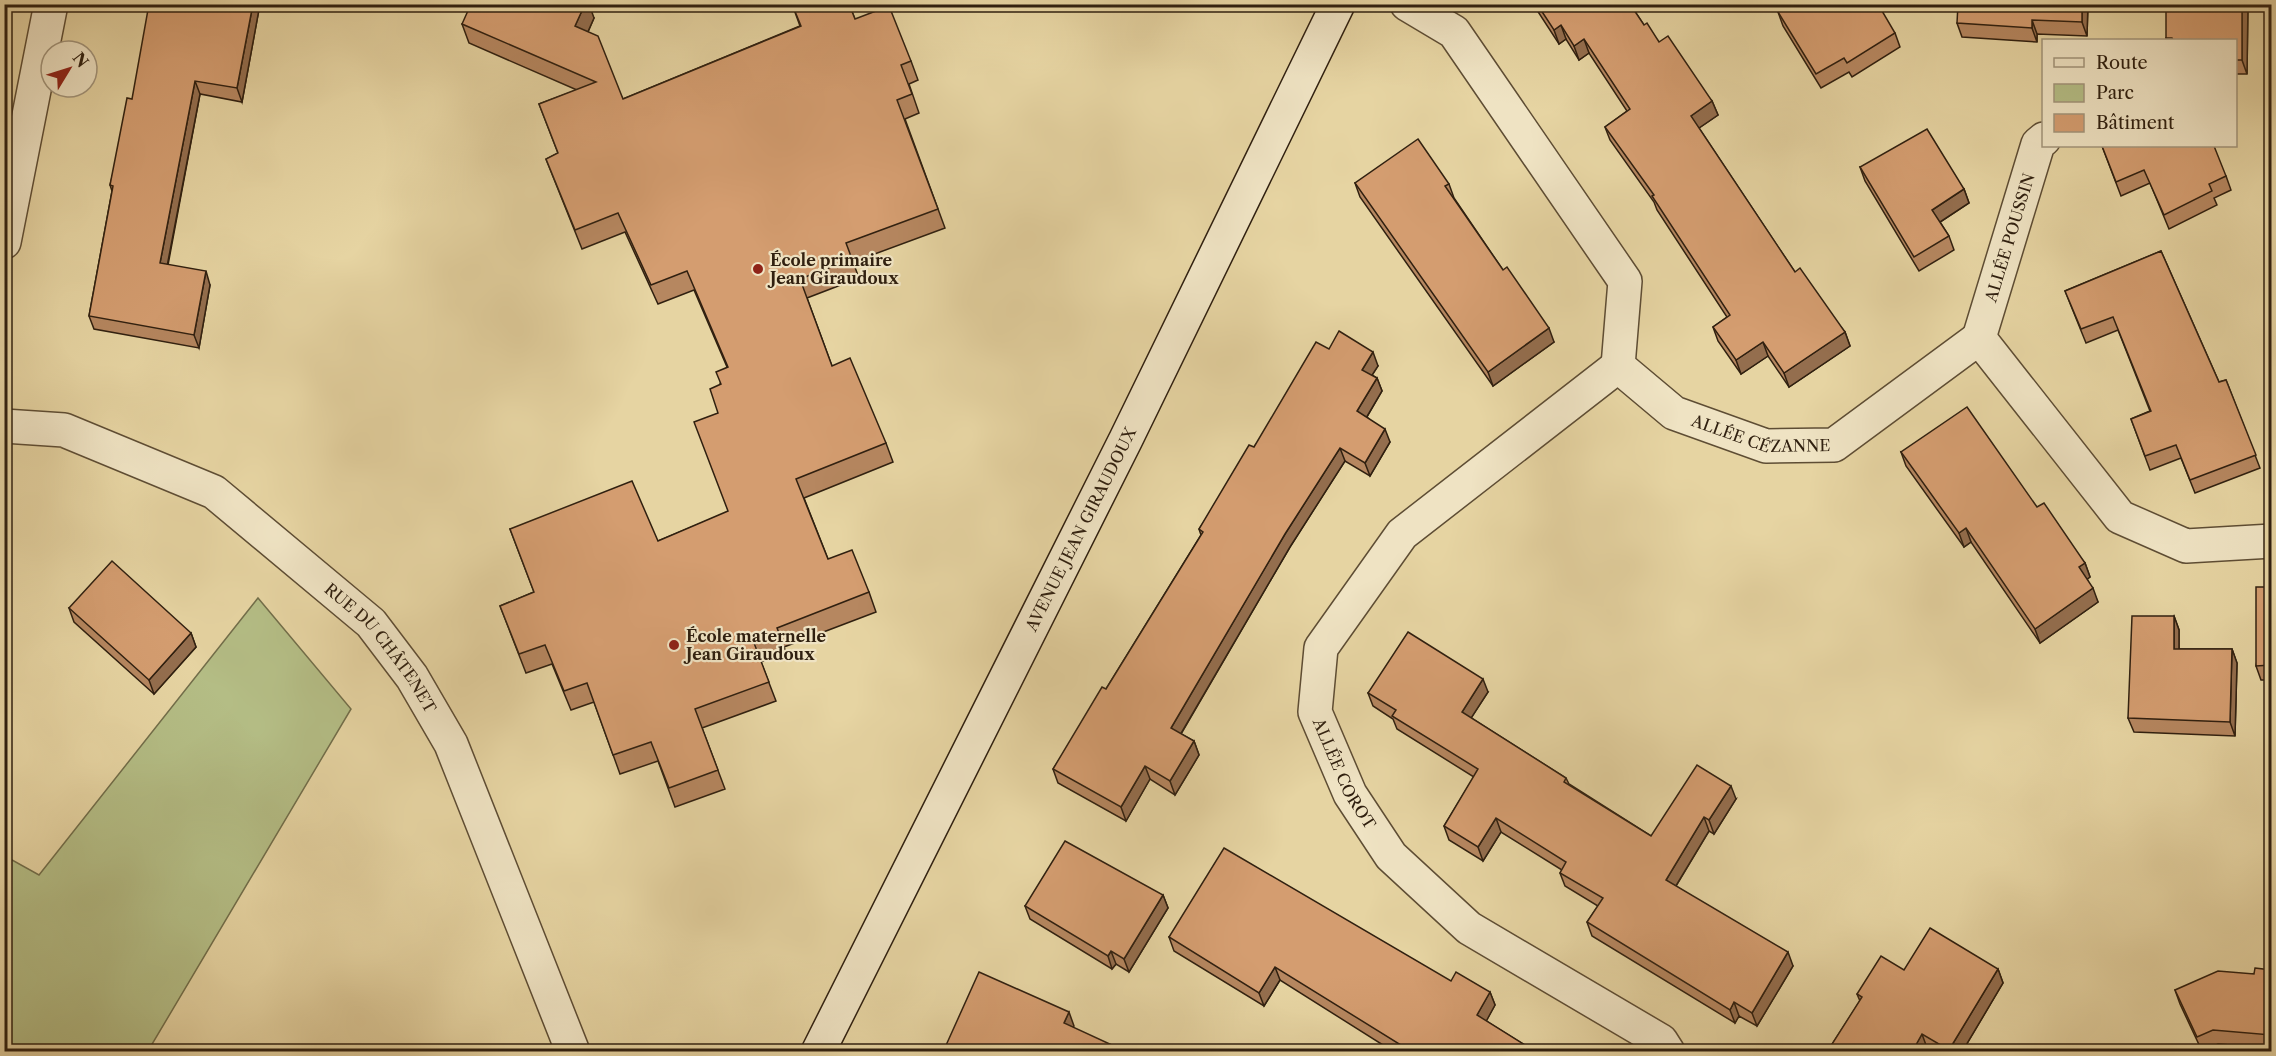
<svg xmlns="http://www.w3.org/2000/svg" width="2276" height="1056" viewBox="0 0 2276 1056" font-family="'Libre Caslon Text',serif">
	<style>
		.green { fill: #b4bd85; stroke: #726e4a; stroke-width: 1.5 }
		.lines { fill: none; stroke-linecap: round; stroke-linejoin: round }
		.street-casing { stroke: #5e4d34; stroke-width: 36 }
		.secondary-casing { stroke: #302010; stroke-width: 36 }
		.street { stroke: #efe3c3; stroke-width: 33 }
		.secondary { stroke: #efe3c3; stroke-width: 33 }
		.wall { fill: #b68760; stroke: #302010; stroke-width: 1.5 }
		.shaded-wall { fill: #946e4e; stroke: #302010; stroke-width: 1.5 }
		.building { fill: #d49d70; stroke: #302010; stroke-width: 1.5 }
		.poi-dot { fill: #8f2418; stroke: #efe3c3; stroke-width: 2 }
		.labels { text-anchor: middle; stroke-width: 4.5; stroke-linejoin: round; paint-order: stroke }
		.street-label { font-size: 16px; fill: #302010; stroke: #efe3c3 }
		.poi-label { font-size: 16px; font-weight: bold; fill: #302010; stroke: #efe3c3; text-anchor: start }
	</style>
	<rect width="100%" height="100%" fill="#e6d4a2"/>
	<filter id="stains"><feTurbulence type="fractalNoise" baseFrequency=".00333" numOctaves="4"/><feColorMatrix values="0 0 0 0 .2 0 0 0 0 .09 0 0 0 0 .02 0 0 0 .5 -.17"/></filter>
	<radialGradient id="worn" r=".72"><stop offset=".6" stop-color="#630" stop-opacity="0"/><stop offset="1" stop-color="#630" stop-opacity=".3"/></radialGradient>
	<!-- green -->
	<polygon class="green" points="258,598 351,709 148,1051 5,1051 5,856 39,875"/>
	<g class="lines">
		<defs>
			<g id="street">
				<path id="s1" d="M 1407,4 L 1454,32 L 1625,281 L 1618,366 L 1674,413 L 1766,446 L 1834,445 L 1979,338 L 2120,517 L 2186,546 L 2272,541"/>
				<polyline points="4,242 51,4"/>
				<path id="s2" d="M 1979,338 L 2038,144 L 2044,139"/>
				<path id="s3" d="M 1618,366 L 1402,534 L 1321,648 L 1315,712 L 1350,794 L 1391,856 L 1469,928 L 1661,1041 L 1668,1052"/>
				<path id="s4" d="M 4,426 L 64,430 L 214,492 L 371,623 L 412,677 L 451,744 L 573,1052"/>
			</g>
			<g id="secondary">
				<path id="s5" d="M 818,1052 L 1126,439 L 1338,4"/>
			</g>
		</defs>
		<!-- street casing -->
		<use href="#street" class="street-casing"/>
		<!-- secondary casing -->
		<use href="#secondary" class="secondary-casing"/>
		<!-- street -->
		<use href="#street" class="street"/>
		<!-- secondary -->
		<use href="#secondary" class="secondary"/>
	</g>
	<!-- wall -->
	<g class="wall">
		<polygon points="260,4 242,102 200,94 168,265 210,285 199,348 94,329 89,316 112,191 110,185 132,99"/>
		<polygon points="792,4 849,4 855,19 911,61 918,80 909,84 919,113 905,119 945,228 853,262 859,278 807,298 832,366 886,443 893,462 804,498 828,559 869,592 876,612 784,647 786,652 761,662 776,701 702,728 725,789 675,807 658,761 620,774 594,702 571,710 552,664 526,673 500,606 534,592 510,529 658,541 728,512 718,413 720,384 727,367 694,290 658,304 625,232 582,249 546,159 558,153 539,104 577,90 469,43 462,24 594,18 588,32 623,99 800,26"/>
		<polygon points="1533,4 1630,4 1644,25 1712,101 1718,115 1699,128 1795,272 1845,332 1850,346 1789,387 1768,356 1741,374 1718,341 1713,327 1727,317 1657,210 1654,202 1610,140 1605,127 1627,111 1589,53 1579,60 1566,39 1559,44"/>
		<polygon points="2088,4 2087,36 2037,34 2037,42 1962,37 1957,23"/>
		<polygon points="2248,4 2247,74 2235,74 2235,40 2167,40 2166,38"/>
		<polygon points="1778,12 1895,33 1900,47 1852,77 1849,72 1821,88 1783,26"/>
		<polygon points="2102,146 2226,176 2231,190 2214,198 2217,205 2169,229 2150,183 2121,196"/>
		<polygon points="1860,167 1964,189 1969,203 1940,222 1949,236 1954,250 1919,271 1865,181"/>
		<polygon points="1355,183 1449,184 1454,198 1503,270 1554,342 1493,386 1360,197"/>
		<polygon points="2161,251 2219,382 2226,380 2260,468 2195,493 2181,458 2150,470 2131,419 2150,411 2118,330 2086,343 2065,291"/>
		<polygon points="1329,349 1378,366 1372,375 1377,378 1382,391 1367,417 1390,442 1370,476 1345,461 1290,547 1181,734 1194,741 1199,755 1175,795 1150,779 1126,821 1058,783 1053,769 1106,689 1201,535 1199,529 1254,447"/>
		<polygon points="1901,452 2037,507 2085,563 2090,577 2087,579 2098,602 2040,643 1971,542 1964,547 1906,466"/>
		<polygon points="2271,587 2271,680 2261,680 2256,666"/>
		<polygon points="69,608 191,633 196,647 154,694 74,622"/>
		<polygon points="2174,616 2179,630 2179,649 2232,649 2237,663 2235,736 2134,732 2128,718"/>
		<polygon points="1488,692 1471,718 1566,778 1569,784 1651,836 1736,799 1714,834 1709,831 1676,886 1793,966 1757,1026 1739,1016 1735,1023 1592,936 1587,922 1598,906 1565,886 1560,873 1562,870 1501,832 1483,861 1449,840 1444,826 1474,777 1397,729 1393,719 1373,706 1368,693"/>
		<polygon points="1163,895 1168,908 1129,972 1116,964 1112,969 1030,919 1025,906"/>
		<polygon points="1169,937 1451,981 1490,992 1495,1005 1486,1021 1536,1052 1394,1052 1280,980 1264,1006 1174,951"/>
		<polygon points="1998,969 2003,983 1962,1052 1933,1052 1927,1048 1925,1052 1827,1052 1860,1001 1857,994 1904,970"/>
		<polygon points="2271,970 2271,1048 2218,1044 2202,1051 2180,1004 2175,990"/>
	</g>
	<!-- shaded-wall -->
	<g class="shaded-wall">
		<polygon points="253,4 260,4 242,102 237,88"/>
		<polygon points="585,4 589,4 594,18 582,45 575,26"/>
		<polygon points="2082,4 2088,4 2087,36 2082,22"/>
		<polygon points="2242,4 2248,4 2247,74 2242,60"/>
		<polygon points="2032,20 2037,34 2037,42 2032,28"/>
		<polygon points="1561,25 1566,39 1559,44 1554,30"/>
		<polygon points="1584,39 1589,53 1579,60 1574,46"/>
		<polygon points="195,81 200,94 165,277 160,263"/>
		<polygon points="1712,101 1718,115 1696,130 1691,116"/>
		<polygon points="1964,189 1969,203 1937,224 1932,210"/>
		<polygon points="206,271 210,285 199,348 194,335"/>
		<polygon points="1549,328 1554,342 1493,386 1488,372"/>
		<polygon points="1845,332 1850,346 1789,387 1784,373"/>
		<polygon points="1763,342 1768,356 1741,374 1736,360"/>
		<polygon points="1373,352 1378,366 1367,383 1362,370"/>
		<polygon points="1377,378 1382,391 1362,425 1357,411"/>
		<polygon points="1385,429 1390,442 1370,476 1365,463"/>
		<polygon points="1340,448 1345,461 1290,547 1176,742 1171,728 1285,534"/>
		<polygon points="1966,528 1971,542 1964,547 1959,533"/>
		<polygon points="5,554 9,566 4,578 4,555"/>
		<polygon points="2085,563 2090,577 2085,581 2079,567"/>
		<polygon points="2093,588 2098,602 2040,643 2035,629"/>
		<polygon points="2174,616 2179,630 2179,663 2174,649"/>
		<polygon points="191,633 196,647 154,694 149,680"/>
		<polygon points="2232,649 2237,663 2235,736 2230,722"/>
		<polygon points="1483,679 1488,692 1466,726 1462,712"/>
		<polygon points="1194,741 1199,755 1175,795 1170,781"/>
		<polygon points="1145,766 1150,779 1126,821 1121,807"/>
		<polygon points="1731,786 1736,799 1714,834 1709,820"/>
		<polygon points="1704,817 1709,831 1671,894 1666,880"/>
		<polygon points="1496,818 1501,832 1483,861 1478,847"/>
		<polygon points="1163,895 1168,908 1129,972 1124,959"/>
		<polygon points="1111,951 1116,964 1112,969 1108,956"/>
		<polygon points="1788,952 1793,966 1757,1026 1752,1013"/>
		<polygon points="1275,967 1280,980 1264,1006 1259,993"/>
		<polygon points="1998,969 2003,983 1962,1052 1949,1052 1949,1050"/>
		<polygon points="1490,992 1495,1005 1482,1029 1477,1015"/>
		<polygon points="1734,1002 1739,1016 1735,1023 1730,1010"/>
		<polygon points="1069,1012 1074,1026 1069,1037 1064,1023"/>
		<polygon points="1922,1034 1927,1048 1925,1052 1912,1052"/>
	</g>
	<!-- building -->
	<g class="building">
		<polygon points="149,4 253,4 237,88 195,81 160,263 206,271 194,335 89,316 113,186 110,185 127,98 132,99"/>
		<polygon points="471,4 585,4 575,26 598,36 623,99 801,26 792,4 849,4 855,19 889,6 911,61 901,65 912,94 897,100 938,209 846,243 852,259 800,279 832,366 850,358 886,443 796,479 828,559 852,550 869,592 777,628 779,633 754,643 769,682 695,709 718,770 669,788 651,742 613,755 587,683 564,691 545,645 519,654 500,606 534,592 510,529 632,481 658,541 728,511 694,422 718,413 710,389 721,384 716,372 728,367 687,271 651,285 618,213 575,230 546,159 558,153 539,104 596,82 462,24"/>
		<polygon points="1537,4 1630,4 1644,25 1647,23 1659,42 1668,36 1712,101 1691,116 1795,272 1800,268 1845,332 1784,373 1763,342 1736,360 1713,327 1730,315 1652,196 1654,195 1605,127 1630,109 1584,39 1574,46 1561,25 1554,30"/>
		<polygon points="1791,4 1878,4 1895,33 1847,63 1844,58 1816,74 1778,12"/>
		<polygon points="1958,4 2082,4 2082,22 2032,20 2032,28 1957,23"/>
		<polygon points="2166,4 2242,4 2242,60 2235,60 2235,40 2173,40 2172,38 2166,38"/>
		<polygon points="1927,129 1964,189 1932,210 1949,236 1914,257 1860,167"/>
		<polygon points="1418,139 1449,184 1445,186 1503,270 1507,267 1549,328 1488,372 1355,183"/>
		<polygon points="2102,146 2214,146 2226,176 2209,184 2212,191 2164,215 2144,170 2116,182"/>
		<polygon points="2161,251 2219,382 2226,380 2256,455 2190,480 2176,445 2145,456 2131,419 2151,411 2113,317 2081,329 2065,291"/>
		<polygon points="1339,331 1373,352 1362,370 1377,378 1357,411 1385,429 1365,463 1340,448 1285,534 1171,728 1194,741 1170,781 1145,766 1121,807 1053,769 1102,687 1106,689 1203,532 1199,529 1249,445 1254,447 1316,342 1329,349"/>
		<polygon points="1967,407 2037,507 2044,503 2085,563 2079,567 2093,588 2035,629 1966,528 1959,533 1901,452"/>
		<polygon points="112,561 191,633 149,680 69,608"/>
		<polygon points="2256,587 2271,587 2271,665 2256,666"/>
		<polygon points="2132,616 2174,616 2174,649 2232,649 2230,722 2128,718"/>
		<polygon points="1408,632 1483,679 1462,712 1566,778 1564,782 1651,836 1697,765 1731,786 1709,820 1704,817 1666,880 1788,952 1752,1013 1734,1002 1730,1010 1587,922 1603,898 1560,873 1566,862 1496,818 1478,847 1444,826 1478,769 1392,716 1396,710 1368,693"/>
		<polygon points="1065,841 1163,895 1124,959 1111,951 1108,956 1025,906"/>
		<polygon points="1224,848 1451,981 1456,972 1490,992 1477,1015 1536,1052 1408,1052 1409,1050 1275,967 1259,993 1169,937"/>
		<polygon points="1930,928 1998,969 1949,1050 1922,1034 1912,1052 1827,1052 1862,997 1857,994 1881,956 1904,970"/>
		<polygon points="2255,968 2271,970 2271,1035 2213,1030 2197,1037 2175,990 2218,971 2254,974"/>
		<polygon points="979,972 1069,1012 1064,1023 1127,1052 943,1052"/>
	</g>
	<!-- markers -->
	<g class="poi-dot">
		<circle cx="758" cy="269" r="6"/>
		<circle cx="674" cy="645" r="6"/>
	</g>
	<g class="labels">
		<!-- street labels -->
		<g class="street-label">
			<text dy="6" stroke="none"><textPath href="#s2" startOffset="105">ALLÉE POUSSIN</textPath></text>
			<text dy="6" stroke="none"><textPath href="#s1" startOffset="606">ALLÉE CÉZANNE</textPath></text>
			<text dy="6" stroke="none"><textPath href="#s5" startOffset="585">AVENUE JEAN GIRAUDOUX</textPath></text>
			<text dy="6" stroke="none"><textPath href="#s4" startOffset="452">RUE DU CHÂTENET</textPath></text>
			<text dy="6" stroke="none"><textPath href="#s3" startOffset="546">ALLÉE COROT</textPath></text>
		</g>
		<!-- poi labels -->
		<g class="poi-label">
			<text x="770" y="266">École primaire<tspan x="770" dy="18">Jean Giraudoux</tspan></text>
			<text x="686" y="642">École maternelle<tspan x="686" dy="18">Jean Giraudoux</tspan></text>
		</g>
	</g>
	<!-- margin -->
	<rect width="2276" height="1056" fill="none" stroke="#e6d4a2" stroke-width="24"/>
	<rect x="6" y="6" width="2264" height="1044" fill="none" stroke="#302010" stroke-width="3"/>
	<rect x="12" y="12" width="2252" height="1032" fill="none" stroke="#302010" stroke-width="1.5"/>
	<!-- legend -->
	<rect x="2042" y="39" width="195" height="108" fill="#efe3c3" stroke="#a3957b" stroke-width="1.5"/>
	<rect x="2054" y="58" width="30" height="9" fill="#efe3c3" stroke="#a3957b" stroke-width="1.5"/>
	<text x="2096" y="69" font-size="18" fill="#302010">Route</text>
	<rect x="2054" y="84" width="30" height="18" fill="#b4bd85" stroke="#a3957b" stroke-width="1.5"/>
	<text x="2096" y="99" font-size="18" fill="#302010">Parc</text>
	<rect x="2054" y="114" width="30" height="18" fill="#d49d70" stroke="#a3957b" stroke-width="1.5"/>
	<text x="2096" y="129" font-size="18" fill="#302010">Bâtiment</text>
	<!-- north arrow -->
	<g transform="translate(69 69) rotate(52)"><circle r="28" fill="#efe3c3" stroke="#a3957b" stroke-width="1.5"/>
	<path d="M0-4.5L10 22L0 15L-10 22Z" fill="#8f2418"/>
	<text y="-9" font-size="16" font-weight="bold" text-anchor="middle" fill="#302010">N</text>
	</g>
	<rect width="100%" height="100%" filter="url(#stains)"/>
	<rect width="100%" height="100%" fill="url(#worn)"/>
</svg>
